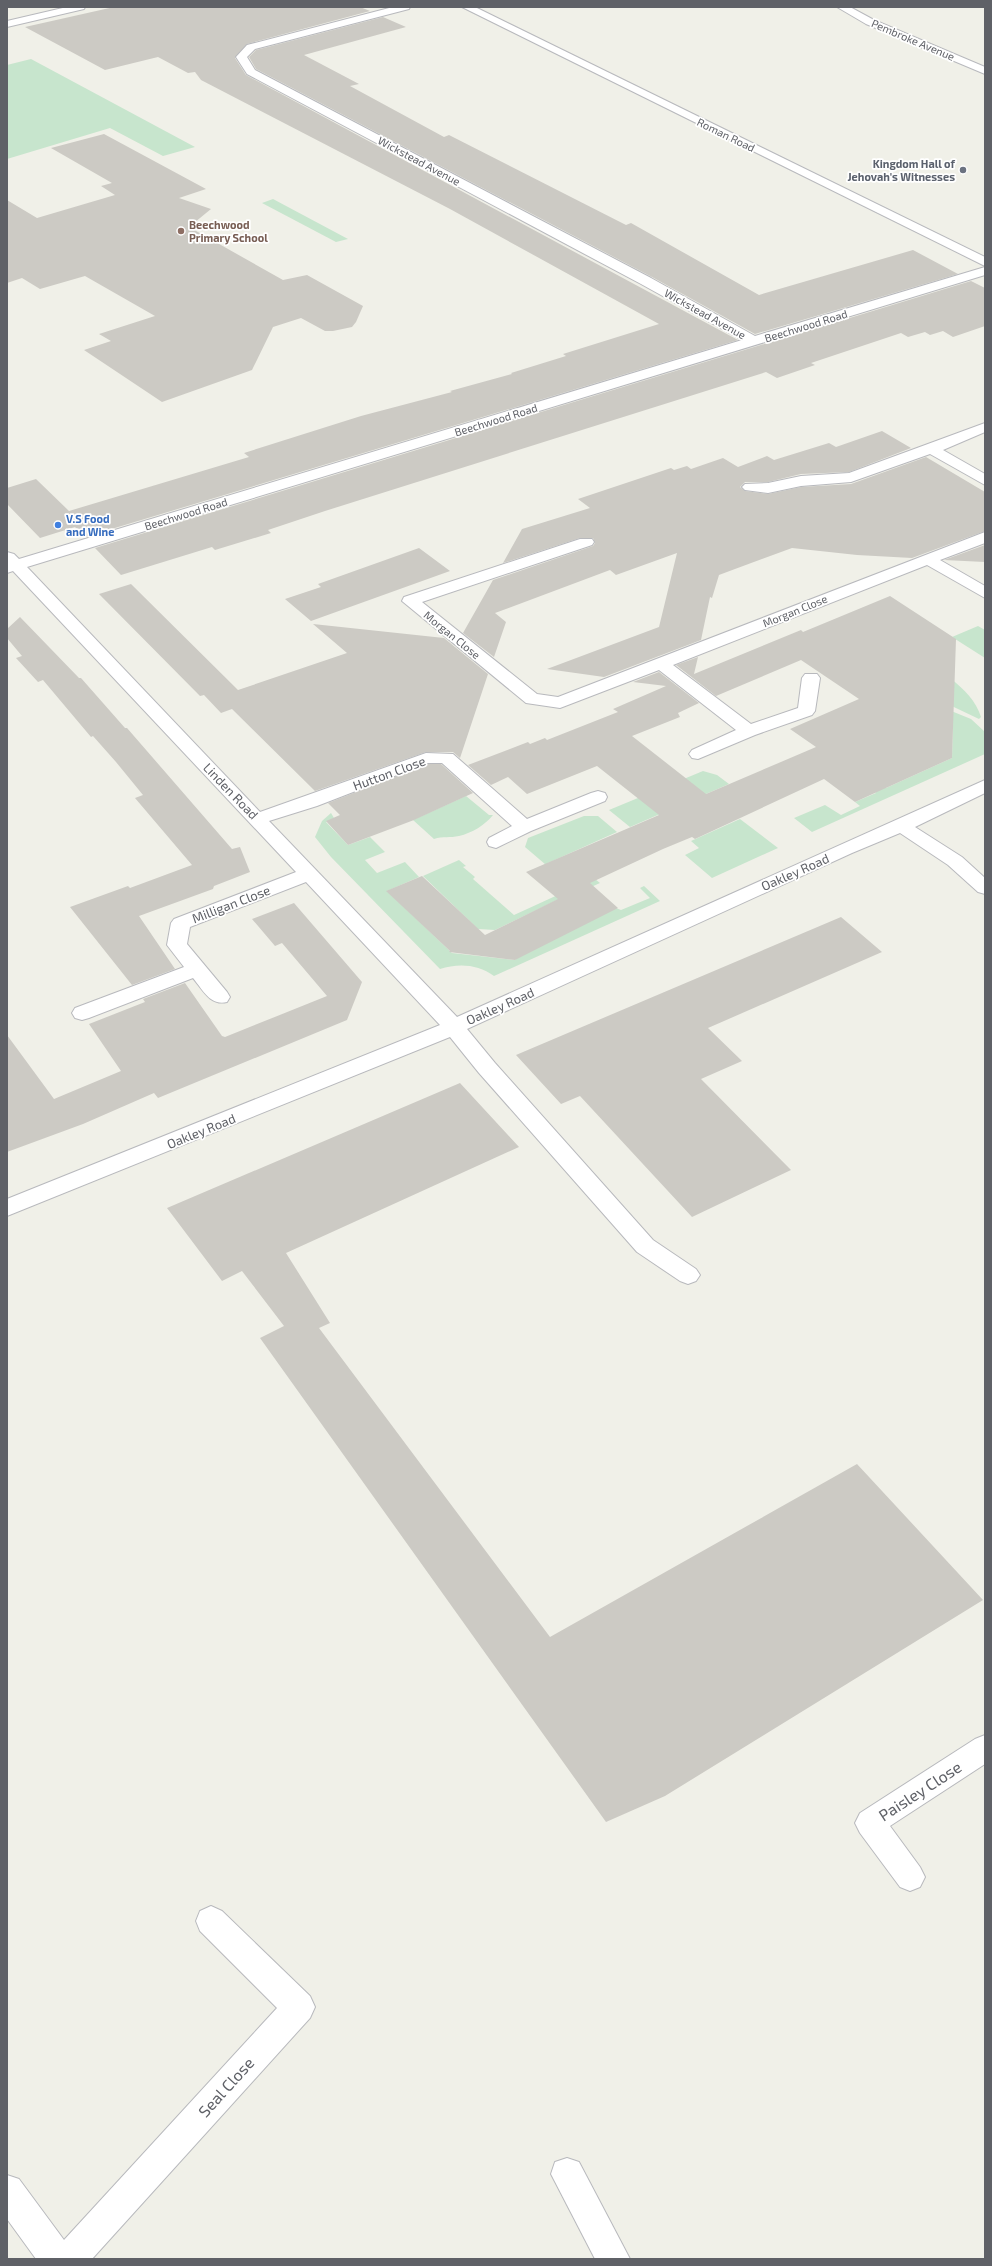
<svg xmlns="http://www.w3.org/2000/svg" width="992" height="2266" viewBox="0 0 992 2266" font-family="'Exo 2',sans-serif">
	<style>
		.green { fill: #c7e5cd }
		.building { fill: #cccac4 }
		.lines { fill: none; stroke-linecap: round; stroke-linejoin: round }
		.minor-casing { stroke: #b8b9bd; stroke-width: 2 }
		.minor { fill: #fff; fill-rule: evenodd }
		.worship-dot { fill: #6b7280; stroke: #fff; stroke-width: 1.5 }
		.education-dot { fill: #8d6e63; stroke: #fff; stroke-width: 1.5 }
		.shop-dot { fill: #3f7fe0; stroke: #fff; stroke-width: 1.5 }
		.labels { text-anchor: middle; stroke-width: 3.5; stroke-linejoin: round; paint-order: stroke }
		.far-street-label { font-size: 11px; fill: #5f6167; stroke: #fff }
		.far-worship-label { font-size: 11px; font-weight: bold; fill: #5b616d; stroke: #fff; text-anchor: end }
		.far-education-label { font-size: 11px; font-weight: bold; fill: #785e54; stroke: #fff; text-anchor: start }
		.far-shop-label { font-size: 11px; font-weight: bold; fill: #366cbe; stroke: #fff; text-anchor: start }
		.street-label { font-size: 13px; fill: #5f6167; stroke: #fff }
		.near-street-label { font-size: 16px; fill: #5f6167; stroke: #fff }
	</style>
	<rect width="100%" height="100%" fill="#f0f0e8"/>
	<!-- green -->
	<g class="green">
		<polygon points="31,59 195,147 163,156 110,128 7,159 7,65"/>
		<polygon points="273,199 348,239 336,242 262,203"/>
		<polygon points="978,626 985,630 985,658 952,637"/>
		<path d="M 951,679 C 964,689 976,701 981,717 L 979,719 L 937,699 Z"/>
		<polygon points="897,689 971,719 985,732 985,754 812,832 794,818 825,805 841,815 860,806 855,802 876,793 860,769 886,788 952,758 953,725"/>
		<polygon points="703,771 717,775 729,784 630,827 609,810"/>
		<path d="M 466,796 L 489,815 L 493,815 C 485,825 472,833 459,836 C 450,838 443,836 434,839 L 413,820 Z"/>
		<path d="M 331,813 L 334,818 L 326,822 L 348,845 L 370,837 L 385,852 L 365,860 L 377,873 L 405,862 L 419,877 L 387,891 L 452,953 L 515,960 L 557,900 L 495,930 L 478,929 L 423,876 L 459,860 L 466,866 L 463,867 L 475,877 L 473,879 L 514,915 L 573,888 L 525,847 L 528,838 L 584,816 L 598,816 L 617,832 L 548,863 L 595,879 L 600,883 L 578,893 L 621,910 L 650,898 L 640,888 L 644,886 L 660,901 L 494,976 C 478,964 458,963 440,969 L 331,857 L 315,837 L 322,821 Z"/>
		<polygon points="740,819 778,848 712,878 685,855 699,848 691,841"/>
	</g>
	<!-- building -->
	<g class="building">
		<polygon points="114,7 360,7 370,11 247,44 235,58 246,75 738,340 85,537 75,527 40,538 7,504 7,488 36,479 69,511 249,457 244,453 361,416 452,392 450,391 512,374 511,373 566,356 563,354 659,324 450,209 201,80 195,72 188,73 158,57 105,70 25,27"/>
		<polygon points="383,17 406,27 304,55 359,84 350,86 444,137 449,135 626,225 631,223 759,295 913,250 958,274 755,334 652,277 256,69 249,57 256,50"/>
		<polygon points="104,134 206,189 179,198 211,209 189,227 283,280 307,275 363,306 356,322 352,327 333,331 325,331 301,318 273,327 252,370 162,402 84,350 111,341 99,334 155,316 85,276 40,289 22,278 7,283 7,200 37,218 115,195 101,186 112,183 51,148"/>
		<polygon points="971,281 985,288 985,326 953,337 943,331 930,335 925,332 908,337 901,333 811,363 815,365 777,378 766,372 325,511 268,530 271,533 215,550 212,547 121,575 95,548"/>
		<polygon points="882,431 911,448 849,472 801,474 768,482 745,482 740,487 745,491 768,494 801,487 851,484 926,457 985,492 985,531 912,558 857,555 792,548 735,569 719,575 712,598 710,597 701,640 604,677 547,669 659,627 677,553 616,575 610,570 495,613 506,622 494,657 463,633 493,580 593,546 595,543 593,538 580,538 503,563 522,529 590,508 578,499 671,468 674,470 687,466 691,469 723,458 738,467 767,456 774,460 829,443 836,447"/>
		<polygon points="985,545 985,562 944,560"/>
		<polygon points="419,548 450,571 311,621 285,599 321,587 318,584"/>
		<polygon points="131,584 238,690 347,653 313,624 444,638 488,674 460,758 453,752 426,752 315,791 232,709 221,713 204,695 200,696 99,594"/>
		<polygon points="890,596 956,639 952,758 855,802 824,779 695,839 692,837 663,849 590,883 618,908 515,960 449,952 450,951 386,891 422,876 485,935 558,899 526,872 659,815 597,766 527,794 508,777 491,785 468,765 528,742 530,744 545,738 547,740 618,712 613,709 666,686 633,682 659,672 699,703 678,713 680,717 632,736 706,794 816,747 790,729 859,699 801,660 716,696 676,665 698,657 694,674 801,630 803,632"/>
		<polygon points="20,617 79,678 81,678 125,728 127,728 232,849 240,847 250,872 214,886 213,889 139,916 175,969 132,985 70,907 128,886 130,888 192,865 135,798 143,795 116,762 93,736 91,737 43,680 38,682 16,658 22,656 7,638 7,629"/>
		<polygon points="428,764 441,764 473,793 414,820 348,845 326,821 340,815 328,803"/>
		<polygon points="294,903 362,982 347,1020 158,1098 154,1093 83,1124 7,1152 7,1035 54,1099 121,1071 89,1024 145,1002 143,999 185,983 222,1036 225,1037 327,996 282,943 275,946 252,919"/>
		<polygon points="841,917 882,952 708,1028 742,1061 701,1079 791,1170 692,1217 580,1096 561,1104 516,1055"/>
		<polygon points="460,1083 519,1147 286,1253 330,1323 319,1328 550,1637 857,1464 983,1600 665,1796 606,1822 260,1338 284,1326 242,1271 222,1281 167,1208"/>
	</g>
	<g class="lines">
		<defs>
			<g id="minor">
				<polygon points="67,7 85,7 84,9 7,27 7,21"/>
				<path d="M 393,7 L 410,7 L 409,9 L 255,49 L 247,57 L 255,70 L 651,278 L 755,336 L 985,267 L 985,275 L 27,567 L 260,812 L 426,753 L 453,754 L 527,819 L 591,793 L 598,791 L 605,793 L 607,797 L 605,801 L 531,831 L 496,848 L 489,846 L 487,842 L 489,838 L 512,826 L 442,763 L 428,763 L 317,806 L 269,821 L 457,1017 L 985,780 L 985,793 L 915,827 L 962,857 L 985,878 L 985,894 L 978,892 L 948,865 L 900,833 L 852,853 L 467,1029 L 495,1063 L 653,1240 L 696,1269 L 700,1275 L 696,1281 L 688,1284 L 680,1281 L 637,1252 L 479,1073 L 450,1037 L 7,1216 L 7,1199 L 440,1025 L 306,882 L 190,927 L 187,944 L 227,992 L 230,997 L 227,1002 C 210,1006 203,990 193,978 L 89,1018 L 82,1020 L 75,1018 L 72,1013 L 75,1008 L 184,967 L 167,945 L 171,923 L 174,919 L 296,872 L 13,571 L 7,573 L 7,552 L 14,554 L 19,559 L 742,340 L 641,284 L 247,74 L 236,57 L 247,45 Z"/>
				<polygon points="462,7 475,7 985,257 985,266"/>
				<polygon points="837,7 850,7 874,20 985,67 985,74 866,24"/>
				<polygon points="985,423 985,432 943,450 985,474 985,485 930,454 851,482 801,486 768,493 745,490 742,487 745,484 768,483 801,476 849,473"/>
				<polygon points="985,532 985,543 940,560 985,586 985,598 927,565 673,665 751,724 798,708 802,678 805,674 817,674 820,678 815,711 812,715 755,735 698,759 692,758 689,754 692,750 736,730 659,670 560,708 526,703 402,601 404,597 580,539 592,539 594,542 592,545 422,602 537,694 558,697"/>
				<polygon points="985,1735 985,1764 890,1826 920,1867 925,1877 920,1887 910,1891 900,1887 860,1833 855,1823 860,1813 975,1739"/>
				<polygon points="211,1906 222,1911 310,1996 315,2007 310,2018 92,2259 36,2259 7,2219 7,2175 19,2179 64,2240 277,2008 200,1931 196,1921 200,1911"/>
				<polygon points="567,2158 579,2162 630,2259 595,2259 551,2174 555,2162"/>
			</g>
		</defs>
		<!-- minor casing -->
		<use href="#minor" class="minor-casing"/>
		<!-- minor -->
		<use href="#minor" class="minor"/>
	</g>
	<!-- markers -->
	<circle class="worship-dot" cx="963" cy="170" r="4"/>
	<circle class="education-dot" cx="181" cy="231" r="4"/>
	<circle class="shop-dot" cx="58" cy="525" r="4"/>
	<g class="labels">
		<!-- far-street labels -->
		<g class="far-street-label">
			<text transform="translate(913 40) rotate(23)" y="4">Pembroke Avenue</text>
			<text transform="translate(726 135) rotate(26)" y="4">Roman Road</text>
			<text transform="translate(419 161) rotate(28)" y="4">Wickstead Avenue</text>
			<text transform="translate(705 314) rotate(29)" y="4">Wickstead Avenue</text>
			<text transform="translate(806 326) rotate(-17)" y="4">Beechwood Road</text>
			<text transform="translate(496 420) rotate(-17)" y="4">Beechwood Road</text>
			<text transform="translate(186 514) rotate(-17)" y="4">Beechwood Road</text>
			<text transform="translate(795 611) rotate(-22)" y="4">Morgan Close</text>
			<text transform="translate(452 635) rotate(39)" y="4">Morgan Close</text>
		</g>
		<!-- far-worship labels -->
		<g class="far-worship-label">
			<text x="955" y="168">Kingdom Hall of<tspan x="955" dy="13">Jehovah's Witnesses</tspan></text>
		</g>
		<!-- far-education labels -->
		<g class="far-education-label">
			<text x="189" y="229">Beechwood<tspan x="189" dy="13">Primary School</tspan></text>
		</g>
		<!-- far-shop labels -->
		<g class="far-shop-label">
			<text x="66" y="523">V.S Food<tspan x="66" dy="13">and Wine</tspan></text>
		</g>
		<!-- street labels -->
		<g class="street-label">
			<text transform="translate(389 773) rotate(-20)" y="5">Hutton Close</text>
			<text transform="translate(231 791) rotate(46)" y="5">Linden Road</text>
			<text transform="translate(795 872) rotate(-24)" y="5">Oakley Road</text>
			<text transform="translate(231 904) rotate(-21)" y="5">Milligan Close</text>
			<text transform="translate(500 1006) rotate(-24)" y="5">Oakley Road</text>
			<text transform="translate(201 1131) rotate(-22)" y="5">Oakley Road</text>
		</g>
		<!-- near-street labels -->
		<g class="near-street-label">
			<text transform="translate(920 1791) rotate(-33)" y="6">Paisley Close</text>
			<text transform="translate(226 2087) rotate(-48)" y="6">Seal Close</text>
		</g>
	</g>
	<!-- border -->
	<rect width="992" height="2266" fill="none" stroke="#5f6167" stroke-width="16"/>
</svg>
